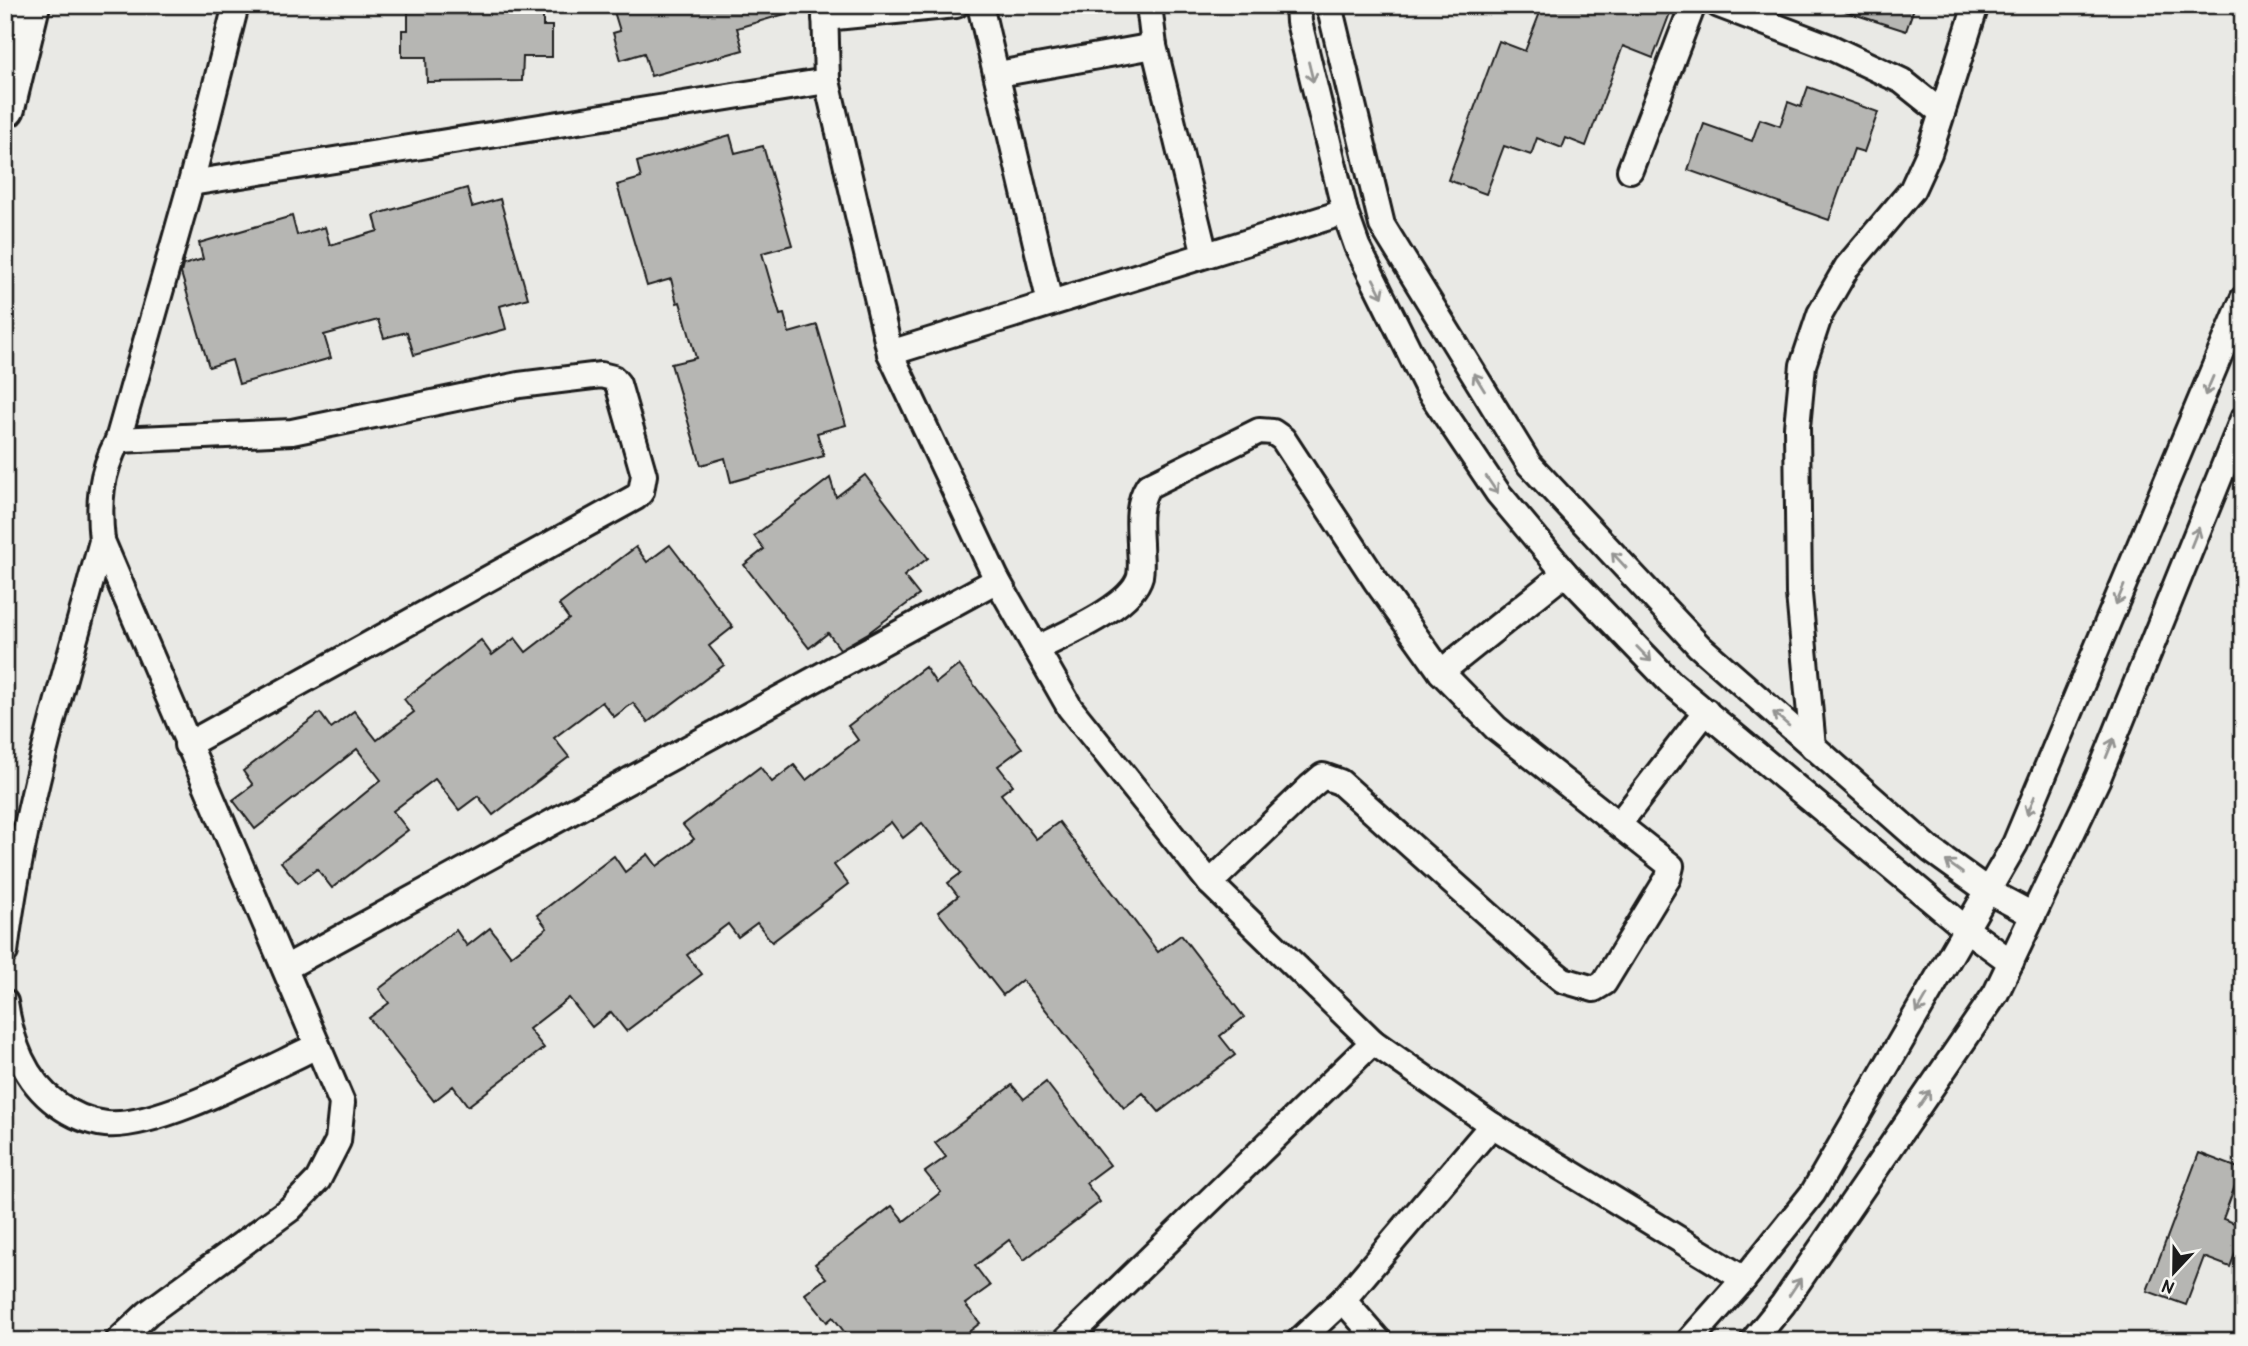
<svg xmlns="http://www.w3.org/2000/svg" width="2248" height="1346" viewBox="0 0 2248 1346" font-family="'Patrick Hand',sans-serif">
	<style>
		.building { fill: #b6b6b3; stroke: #1c1c1c; stroke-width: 2 }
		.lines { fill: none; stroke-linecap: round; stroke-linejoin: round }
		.street-casing { stroke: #1c1c1c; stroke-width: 30 }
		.highway-casing { stroke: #1c1c1c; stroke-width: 44 }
		.street { stroke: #f6f6f2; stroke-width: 24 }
		.highway { stroke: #f6f6f2; stroke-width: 38 }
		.oneway { stroke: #949492 }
	</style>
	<rect width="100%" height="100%" fill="#e9e9e5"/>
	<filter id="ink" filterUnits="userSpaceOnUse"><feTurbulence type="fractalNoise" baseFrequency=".0143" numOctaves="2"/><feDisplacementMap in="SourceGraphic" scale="14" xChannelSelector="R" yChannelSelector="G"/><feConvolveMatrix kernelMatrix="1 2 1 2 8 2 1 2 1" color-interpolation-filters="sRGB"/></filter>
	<g filter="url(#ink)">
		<!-- building -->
		<g class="building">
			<polygon points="408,5 543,5 543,26 552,26 552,57 523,57 522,81 427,82 426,57 402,57 402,30 408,30"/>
			<polygon points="612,5 791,5 792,12 737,28 743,50 651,76 644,53 621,60 613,33 620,31"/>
			<polygon points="1543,5 1673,5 1653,58 1623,46 1586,146 1566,138 1562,148 1537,138 1531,155 1504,146 1486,194 1448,180 1499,41 1525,51"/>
			<polygon points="1841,5 1915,5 1906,31 1841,10"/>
			<polygon points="1808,87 1878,112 1864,152 1854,149 1829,220 1688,170 1704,124 1752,141 1760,119 1780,126 1788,102 1801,107"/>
			<polygon points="730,135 735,153 763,146 792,245 762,253 780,315 784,314 789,333 817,325 846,425 817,433 824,456 731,482 725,458 701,465 671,364 696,358 680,302 677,303 671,279 647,286 617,185 641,178 637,162"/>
			<polygon points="467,188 472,207 500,199 528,298 500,306 506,329 414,355 407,332 384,338 378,320 324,335 331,358 239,384 232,360 209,367 181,273 183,265 203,259 199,243 292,216 297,235 325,227 330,245 378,231 374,215"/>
			<polygon points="865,475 928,558 904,576 919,595 868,633 840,649 828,633 809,648 744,565 764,549 754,536 830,478 836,497"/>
			<polygon points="670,545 733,627 709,646 724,665 648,722 633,703 614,717 602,702 554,738 569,757 493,815 478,796 459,810 435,779 393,811 408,830 332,888 317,869 298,883 281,862 381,780 357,749 255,829 233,800 253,785 243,771 320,713 331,728 354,711 377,740 414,712 404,699 481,640 492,655 515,638 526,652 569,619 559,605 636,547 647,562"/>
			<polygon points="959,665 1022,748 998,766 1013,785 1001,794 1036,839 1059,822 1158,952 1181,935 1244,1017 1220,1036 1235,1055 1159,1112 1143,1093 1124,1108 1022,980 1003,995 938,912 958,896 948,883 961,873 922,823 903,838 891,822 834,865 848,884 772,942 757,923 738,937 728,924 687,955 702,974 626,1031 611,1012 592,1027 569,998 529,1029 544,1048 468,1106 453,1086 434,1101 369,1018 389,1003 379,989 456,930 467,946 490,928 511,956 547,928 537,915 614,856 625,872 648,854 657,866 694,839 683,825 760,767 772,782 794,765 806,780 858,740 848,726 925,667 936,683"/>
			<polygon points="1046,1082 1110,1165 1086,1183 1100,1202 1024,1260 1009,1240 975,1266 990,1286 965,1304 980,1323 957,1341 851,1341 833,1317 827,1322 805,1294 826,1278 815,1264 892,1206 904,1221 941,1192 925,1172 946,1157 935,1143 1012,1085 1024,1099"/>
			<polygon points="2199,1153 2241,1169 2223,1219 2243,1226 2243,1252 2237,1249 2230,1267 2204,1257 2186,1305 2147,1291"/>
		</g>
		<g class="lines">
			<defs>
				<g id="street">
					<polyline points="825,5 827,81 890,353 997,580 1070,708 1210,883 1373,1042 1492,1125 1744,1279"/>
					<polyline points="980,5 1050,303"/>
					<polyline points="1149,5 1154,46 1205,255"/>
					<polyline points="1298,5 1299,22 1345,212 1357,246 1428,389 1498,493 1565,573 1671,683 1966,929 2011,962"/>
					<polyline points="1329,5 1382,225 1529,464 1699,646 1931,850 1988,891 2033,915"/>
					<polyline points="1719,5 1832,48 1902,81 1942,113 1929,153 1912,190 1847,267 1820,314 1803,365 1797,427 1799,594 1813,747"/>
					<polyline points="825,18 956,5"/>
					<polyline points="998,74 1154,46"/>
					<polyline points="1942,113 1976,5"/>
					<polyline points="1630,170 1693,5"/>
					<polyline points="191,183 827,81"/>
					<polyline points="890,353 1345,212"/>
					<polyline points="118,440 292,432 519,385 601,375 613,378 618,384 644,475 641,492 636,497 187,745"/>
					<polyline points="102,541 342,1103 338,1141 318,1180 290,1209 148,1313 118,1341"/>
					<path d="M 1036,649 C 1063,635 1132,607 1140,576 C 1142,565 1140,553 1140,543 C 1139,523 1137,504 1148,486 L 1259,431 L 1273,432 L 1283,439 L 1376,581 L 1441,672 L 1496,728 L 1671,866 L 1668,878 L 1604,983 L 1594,989 L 1563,980 L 1547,967 L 1340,782 L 1323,776 L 1310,787 L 1210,883"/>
					<polyline points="1441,672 1565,573"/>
					<polyline points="1619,824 1706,711"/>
					<path d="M 5,952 C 22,812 65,677 102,541 C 98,503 100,474 118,440 L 191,183 L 236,5"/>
					<polyline points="285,968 997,580"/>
					<path d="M 5,1002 C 11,1042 24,1080 57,1104 C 72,1115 88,1122 106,1124 C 158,1129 267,1069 317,1046"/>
					<polyline points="1343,1300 1379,1341"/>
					<polyline points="1065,1341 1373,1042"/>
					<polyline points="1299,1341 1343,1300 1492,1125"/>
					<polyline points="1689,1341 1744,1279 1813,1193 2015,844 2243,299"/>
					<polyline points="1753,1341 1783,1304 1996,993 2098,778 2243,419"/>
				</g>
				<polyline id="highway" points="5,108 30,5"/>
			</defs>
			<!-- street casing -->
			<use href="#street" class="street-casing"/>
			<!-- highway casing -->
			<use href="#highway" class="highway-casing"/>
			<!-- street -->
			<use href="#street" class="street"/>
			<!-- highway -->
			<use href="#highway" class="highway"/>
		</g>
		<!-- one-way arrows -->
		<defs><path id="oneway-shaft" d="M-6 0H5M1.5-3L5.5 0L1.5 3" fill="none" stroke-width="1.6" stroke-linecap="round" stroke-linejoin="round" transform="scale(1.75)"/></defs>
		<g class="oneway">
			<use href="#oneway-shaft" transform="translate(1311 72) rotate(76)"/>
			<use href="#oneway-shaft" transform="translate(1378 288) rotate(63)"/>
			<use href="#oneway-shaft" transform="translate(1479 382) rotate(-122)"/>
			<use href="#oneway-shaft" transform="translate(2209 386) rotate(113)"/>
			<use href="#oneway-shaft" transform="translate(1492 485) rotate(56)"/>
			<use href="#oneway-shaft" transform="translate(2195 537) rotate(-68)"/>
			<use href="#oneway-shaft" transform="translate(1619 560) rotate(-133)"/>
			<use href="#oneway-shaft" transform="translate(2120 595) rotate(113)"/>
			<use href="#oneway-shaft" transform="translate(1644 654) rotate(46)"/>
			<use href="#oneway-shaft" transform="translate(1781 719) rotate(-139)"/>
			<use href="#oneway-shaft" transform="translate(2110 748) rotate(-68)"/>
			<use href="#oneway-shaft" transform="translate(2031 805) rotate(113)"/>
			<use href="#oneway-shaft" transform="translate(1954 867) rotate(-144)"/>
			<use href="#oneway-shaft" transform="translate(1922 1004) rotate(120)"/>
			<use href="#oneway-shaft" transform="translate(1924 1099) rotate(-56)"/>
			<use href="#oneway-shaft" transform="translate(1795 1287) rotate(-56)"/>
		</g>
	</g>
	<!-- margin -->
	<rect width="2248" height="1346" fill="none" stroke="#f6f6f2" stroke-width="28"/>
	<rect x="14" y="14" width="2220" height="1318" fill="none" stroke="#1c1c1c" stroke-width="2.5" filter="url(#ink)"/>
	<!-- north arrow -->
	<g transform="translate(2174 1272) rotate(202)" stroke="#f6f6f2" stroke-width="5" paint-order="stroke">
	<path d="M0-5L12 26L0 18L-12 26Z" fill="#1c1c1c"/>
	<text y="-10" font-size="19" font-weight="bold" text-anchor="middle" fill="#1c1c1c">N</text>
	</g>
</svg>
